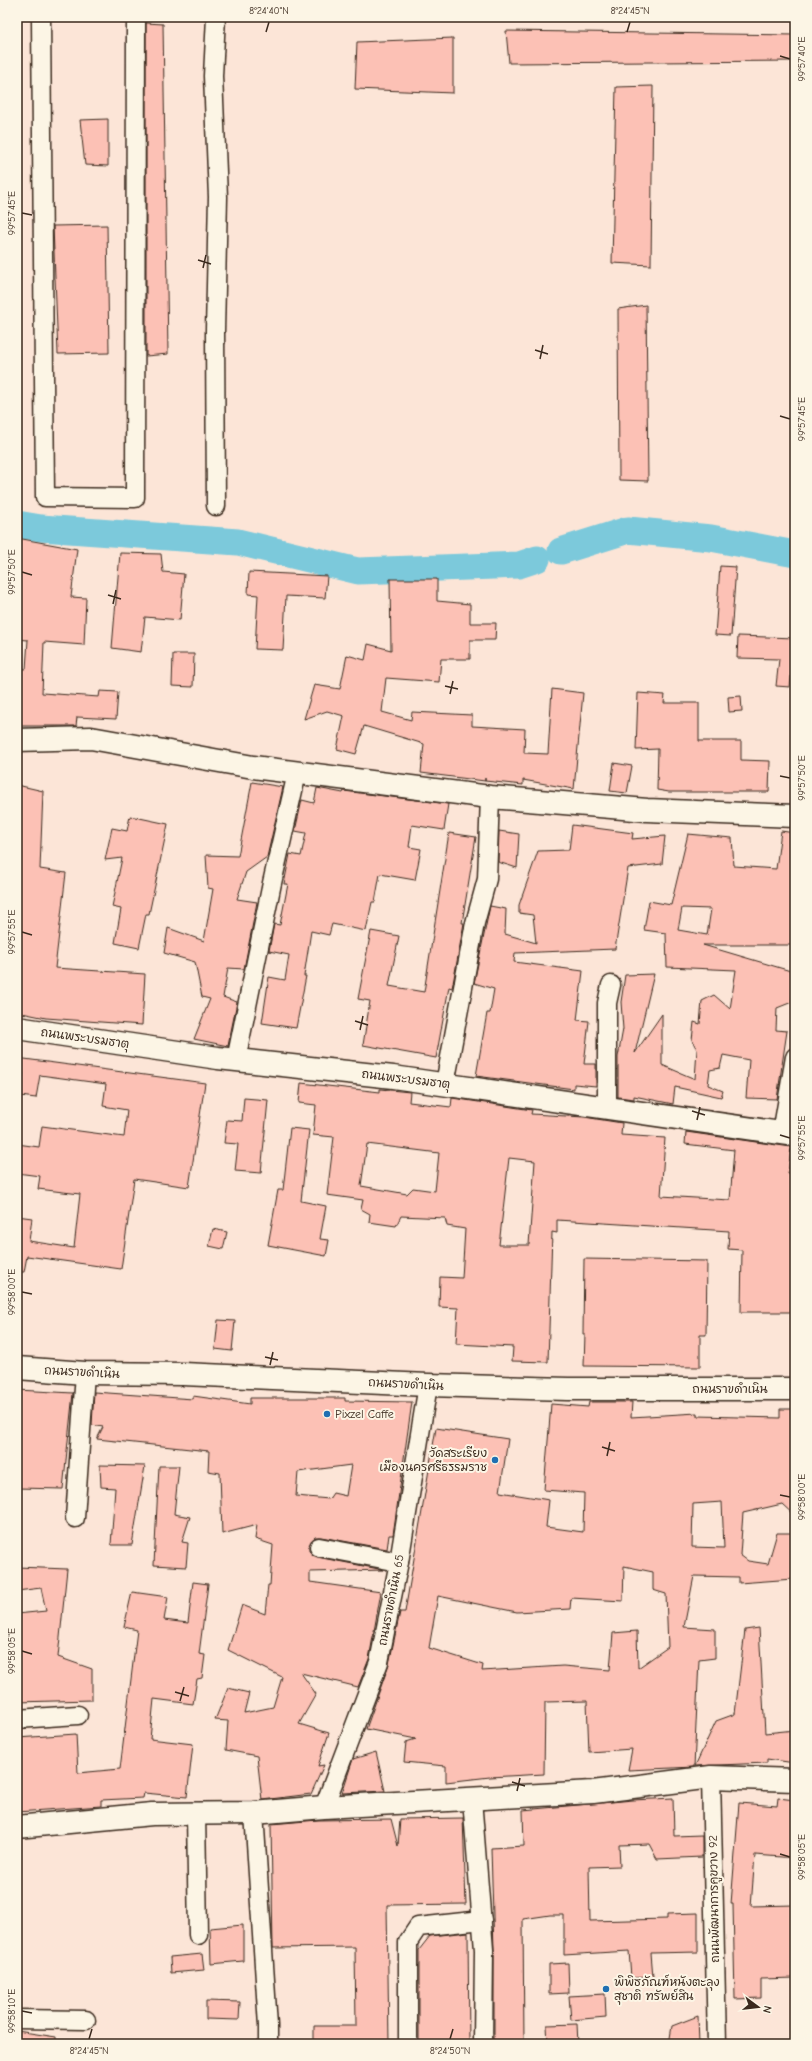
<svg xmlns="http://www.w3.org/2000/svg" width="812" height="2061" viewBox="0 0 812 2061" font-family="'Comic Neue','Playpen Sans Thai',sans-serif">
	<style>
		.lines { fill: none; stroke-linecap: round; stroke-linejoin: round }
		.river { stroke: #7cc9db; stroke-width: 27 }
		.building { fill: #fcc1b5; stroke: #3b2a1e; fill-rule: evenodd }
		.street-casing { stroke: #3b2a1e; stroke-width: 21 }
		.secondary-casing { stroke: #3b2a1e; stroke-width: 25 }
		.street { stroke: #fcf5e5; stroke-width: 18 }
		.secondary { stroke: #fcf5e5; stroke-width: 22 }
		.ticks { fill: none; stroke: #3b2a1e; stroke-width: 1.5 }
		.poi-dot { fill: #1f6fb2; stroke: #fcf5e5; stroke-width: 1.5 }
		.labels { text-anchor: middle; stroke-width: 4; stroke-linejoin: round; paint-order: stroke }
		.street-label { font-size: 12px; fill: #3b2a1e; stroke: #fcf5e5 }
		.poi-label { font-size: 12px; fill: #3b2a1e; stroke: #fcf5e5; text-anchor: start }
		.neatline { fill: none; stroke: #3b2a1e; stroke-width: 1.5 }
		.ticks-label { font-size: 10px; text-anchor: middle; fill: #3b2a1e }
	</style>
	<rect width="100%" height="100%" fill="#fce5d7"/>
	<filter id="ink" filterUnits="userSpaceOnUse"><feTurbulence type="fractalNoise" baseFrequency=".025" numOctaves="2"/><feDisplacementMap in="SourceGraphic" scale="8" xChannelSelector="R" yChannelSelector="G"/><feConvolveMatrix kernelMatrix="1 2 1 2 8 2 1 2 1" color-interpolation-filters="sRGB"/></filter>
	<g filter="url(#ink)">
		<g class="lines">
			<!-- river -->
			<g class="river">
				<polyline points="17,524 41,528 238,542 358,571 519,565 537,559"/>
				<polyline points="561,551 628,530 711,538 795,554"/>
			</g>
		</g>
		<!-- building -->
		<g class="building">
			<polygon points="146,23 163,24 168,354 146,356"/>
			<polygon points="506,31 795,35 795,61 509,63"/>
			<polygon points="453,38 453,93 355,89 357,42"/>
			<polygon points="653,86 651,265 612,263 616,87"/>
			<polygon points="108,119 108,166 85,165 80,120"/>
			<polygon points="107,225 109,353 58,354 53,226"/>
			<polygon points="646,305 648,481 619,480 618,309"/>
			<polygon points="17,538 77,549 71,597 86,598 84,645 44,642 42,693 99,697 100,691 118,692 116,719 77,717 76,726 17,726 17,668 26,669 28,640 17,639"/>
			<polygon points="120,553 161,554 163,572 184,574 180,620 145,617 141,652 112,648"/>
			<polygon points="720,566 736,567 731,636 715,635"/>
			<polygon points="249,572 327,576 325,598 286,596 283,650 255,649 258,595 248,594"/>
			<polygon points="390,579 437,579 437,601 470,604 470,623 496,623 495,640 470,640 470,659 441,659 439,682 386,678 382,712 411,720 412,712 472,715 472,726 525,729 524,753 548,754 552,689 583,693 574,789 523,780 523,785 485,781 485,778 485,781 421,773 424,744 364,726 356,754 337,749 344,716 327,711 304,719 314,685 340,689 347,655 365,660 368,644 391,650"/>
			<polygon points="738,636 795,638 795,666 792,666 790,687 776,686 779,659 737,658"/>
			<polygon points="173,654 194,654 193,687 172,686"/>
			<polygon points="638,693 665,695 664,703 699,703 699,741 741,741 741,760 770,761 769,792 669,792 657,790 658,749 636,750"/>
			<polygon points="741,696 742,711 729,712 728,697"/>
			<polygon points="614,763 632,766 627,793 610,791"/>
			<polygon points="252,782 283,787 267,857 246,872 237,899 257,902 244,969 228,968 223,997 237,1002 228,1046 194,1039 210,999 202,997 195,962 164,953 168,928 204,941 213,889 208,888 206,855 238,856"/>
			<polygon points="17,785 43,791 40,869 66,873 55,968 145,974 142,1025 46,1018 17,1012"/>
			<polygon points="317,788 343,793 344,791 448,804 444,830 412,825 409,847 421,849 415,880 380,874 375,902 372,902 366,931 332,924 329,935 311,931 304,976 306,976 296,1028 262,1023 269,977 285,980 289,955 269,951 274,924 280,925 288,884 284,884 290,854 301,856 306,833 295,831 302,800 314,803"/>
			<polygon points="130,816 168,824 149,914 146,914 139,948 115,943 121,909 112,907 122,858 105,860 112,828 127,831"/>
			<polygon points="572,825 633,833 632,839 665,836 662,864 628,868 615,949 515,953 514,962 583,971 577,1020 589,1021 584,1064 596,1064 596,1086 574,1084 574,1089 476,1076 487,1013 490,1013 494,989 474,983 490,906 506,909 505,934 536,943 533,915 519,913 519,905 538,851 569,850"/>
			<polygon points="499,831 519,834 517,868 498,862"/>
			<path d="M 781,831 L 795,833 L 795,945 L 703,945 L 794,972 L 792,1002 L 777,1008 L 776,1030 L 787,1031 L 777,1099 L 746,1098 L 749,1060 L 723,1055 L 720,1068 L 710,1070 L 708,1085 L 723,1091 L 721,1097 L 675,1087 L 673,1104 L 634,1096 L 634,1099 L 618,1097 L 618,1057 L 623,1029 L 621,1002 L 625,975 L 654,974 L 635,1053 L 662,1014 L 662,1065 L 695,1079 L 697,1050 L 692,1040 L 694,1022 L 700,1024 L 702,1001 L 714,995 L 730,1009 L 736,970 L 667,967 L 666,933 L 644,930 L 649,901 L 671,905 L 688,834 L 732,838 L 734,866 L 776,869 ZM 682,908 L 711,909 L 707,935 L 678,930 Z"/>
			<polygon points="449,833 476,837 462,923 464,923 454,978 452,988 449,987 436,1058 363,1045 370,1001 358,999 371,931 399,936 389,986 424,992"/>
			<polygon points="17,1058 205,1083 189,1187 134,1179 121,1269 27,1256 24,1272 17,1272 17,1216 32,1218 29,1241 74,1248 80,1194 38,1189 40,1176 17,1173 17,1144 39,1147 42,1126 124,1137 127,1110 103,1106 106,1084 40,1075 36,1098 20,1096 23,1073 17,1072"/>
			<path d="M 301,1083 L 380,1092 L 380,1089 L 410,1092 L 409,1102 L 451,1107 L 452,1098 L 532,1110 L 531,1114 L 584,1117 L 622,1123 L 621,1135 L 665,1138 L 661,1196 L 730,1200 L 734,1150 L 685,1144 L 686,1132 L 791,1147 L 788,1174 L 795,1174 L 795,1312 L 741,1312 L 742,1250 L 728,1249 L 729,1231 L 557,1220 L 557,1233 L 552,1232 L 548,1362 L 512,1361 L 513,1347 L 456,1344 L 458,1308 L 439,1307 L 440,1277 L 462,1278 L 465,1229 L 447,1226 L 445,1218 L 401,1216 L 396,1226 L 369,1222 L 370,1214 L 361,1209 L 363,1200 L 327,1195 L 334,1137 L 313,1135 L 316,1105 L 299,1103 ZM 367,1144 L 439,1153 L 435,1191 L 413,1188 L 407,1194 L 361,1186 ZM 509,1158 L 535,1161 L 529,1245 L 499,1245 Z"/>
			<polygon points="244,1098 268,1100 261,1173 235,1171 238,1144 224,1143 227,1120 242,1121"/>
			<polygon points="290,1128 309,1130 301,1201 326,1206 320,1239 329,1240 326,1256 268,1245 278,1190 283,1190"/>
			<polygon points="213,1229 227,1232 223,1249 209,1246"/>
			<polygon points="584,1259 707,1261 706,1335 700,1335 700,1367 584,1366 585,1334 583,1334"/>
			<polygon points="218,1320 235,1321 232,1351 215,1349"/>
			<polygon points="17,1390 73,1393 63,1489 17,1488"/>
			<path d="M 94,1392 L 193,1399 L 193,1396 L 250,1404 L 250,1398 L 345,1398 L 345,1401 L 412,1402 L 393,1535 L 389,1535 L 387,1549 L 321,1537 L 315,1537 L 309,1545 L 309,1551 L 317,1557 L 384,1570 L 310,1572 L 310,1582 L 381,1592 L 369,1659 L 358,1687 L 301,1673 L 316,1694 L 299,1724 L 329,1733 L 318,1766 L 324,1765 L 311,1794 L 262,1800 L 257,1756 L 226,1750 L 228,1721 L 215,1720 L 228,1688 L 249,1693 L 244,1713 L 273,1707 L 282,1677 L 228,1650 L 242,1605 L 265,1614 L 268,1585 L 270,1585 L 273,1545 L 255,1539 L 257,1525 L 222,1534 L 220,1473 L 208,1471 L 209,1451 L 97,1439 L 103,1427 L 92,1425 ZM 351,1465 L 346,1496 L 333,1493 L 329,1499 L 296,1496 L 298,1472 Z"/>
			<path d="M 589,1402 L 632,1402 L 631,1417 L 697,1413 L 697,1416 L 780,1418 L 780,1409 L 795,1409 L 795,1516 L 782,1504 L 743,1513 L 740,1555 L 748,1561 L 768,1564 L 777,1533 L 795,1533 L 793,1579 L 739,1583 L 739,1577 L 694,1576 L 684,1627 L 715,1629 L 715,1658 L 699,1660 L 694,1767 L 628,1770 L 632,1749 L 589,1752 L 587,1701 L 545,1702 L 544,1774 L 490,1777 L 446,1782 L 446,1766 L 404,1762 L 406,1742 L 416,1739 L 366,1729 L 389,1664 L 400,1612 L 405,1612 L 436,1428 L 508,1439 L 500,1492 L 549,1500 L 546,1527 L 583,1532 L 584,1493 L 544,1490 L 551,1404 L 588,1407 ZM 722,1502 L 724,1548 L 692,1547 L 693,1504 ZM 624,1566 L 653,1572 L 653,1590 L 666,1594 L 668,1647 L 638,1668 L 637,1631 L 613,1633 L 610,1670 L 563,1666 L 482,1671 L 483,1665 L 429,1648 L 438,1596 L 517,1612 L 570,1609 L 571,1598 L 623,1601 Z"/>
			<polygon points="100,1465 145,1466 132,1545 111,1545 115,1488 101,1487"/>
			<polygon points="159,1466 179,1466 174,1514 190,1517 182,1542 188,1543 186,1567 154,1565"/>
			<polygon points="17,1567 67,1569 58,1657 92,1669 92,1700 17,1702 17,1614 46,1611 41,1588 17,1591"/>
			<polygon points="193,1582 208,1584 199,1654 205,1655 202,1678 197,1679 193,1704 154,1699 150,1739 193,1744 187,1797 144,1793 143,1798 101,1800 101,1806 17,1812 17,1738 76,1734 78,1773 120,1769 137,1630 124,1627 132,1592 168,1597 164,1620 188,1623"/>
			<polygon points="759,1628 765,1733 795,1730 795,1763 767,1759 767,1763 695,1766 716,1721 735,1714 745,1630"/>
			<polygon points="376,1752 385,1791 342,1793 353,1759"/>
			<polygon points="673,1798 674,1836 702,1835 702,1857 657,1859 649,1844 619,1845 620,1866 589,1867 590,1921 667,1919 667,1914 698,1913 698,1952 651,1953 653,1977 631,1978 629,1951 564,1955 564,1915 550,1915 523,1919 524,2044 494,2044 494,1950 491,1848 524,1846 523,1810 633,1800"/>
			<polygon points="778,1798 795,1800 795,1858 755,1855 751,1906 795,1905 795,1978 761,1979 761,1998 735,1999 733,1904 731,1904 739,1803 777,1806"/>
			<polygon points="463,1818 466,1904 387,1905 389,2044 314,2044 314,2026 356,2026 355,1947 273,1948 271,1824 318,1820 391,1819 398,1846 400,1819"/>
			<polygon points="243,1925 243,1961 211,1964 210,1928"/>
			<polygon points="468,1932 469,2044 419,2044 419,1950 430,1936"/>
			<polygon points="202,1954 204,1970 171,1973 170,1957"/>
			<polygon points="568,1963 569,1993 549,1994 549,1964"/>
			<polygon points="605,1994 606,2017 571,2020 569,1996"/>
			<polygon points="206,2001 240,2002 239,2020 206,2019"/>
			<polygon points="698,2016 699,2044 669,2044 672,2026"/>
			<polygon points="577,2024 578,2044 548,2044 547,2025"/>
			<polygon points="17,2031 56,2037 56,2044 17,2044"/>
		</g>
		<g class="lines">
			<defs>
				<g id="street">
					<polyline points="41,17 45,497 135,498 136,17"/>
					<polyline points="216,17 213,76 218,197 215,331 216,506"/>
					<polyline points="236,1060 272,883 297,773"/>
					<polyline points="445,1084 475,923 487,879 490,797"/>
					<polyline points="607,1107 607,1003 611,985"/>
					<polyline points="782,1133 795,1057"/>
					<polyline points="75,1518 85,1373"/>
					<polyline points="319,1547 399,1562"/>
					<polyline points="17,1719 78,1715"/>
					<polyline points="711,1777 717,2044"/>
					<polyline points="472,1799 484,1950 483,2044"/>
					<polyline points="324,1807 379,1662 399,1562 428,1385"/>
					<polyline points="254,1813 268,2026 268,2044"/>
					<polyline points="196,1814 198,1935"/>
					<polyline points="17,2019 86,2020"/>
					<polyline points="408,2044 408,1942 418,1927 482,1920"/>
				</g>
				<g id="secondary">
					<polyline points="17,740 91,738 253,767 490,797 647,810 795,816"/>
					<polyline points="17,1028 218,1058 393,1077 795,1135"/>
					<polyline points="17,1368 85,1373 183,1374 428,1385 568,1389 795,1389"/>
					<polyline points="17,1827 152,1814 254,1813 324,1807 593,1792 711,1777 795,1780"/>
				</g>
			</defs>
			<!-- street casing -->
			<use href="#street" class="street-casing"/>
			<!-- secondary casing -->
			<use href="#secondary" class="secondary-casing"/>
			<!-- street -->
			<use href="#street" class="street"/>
			<!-- secondary -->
			<use href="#secondary" class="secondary"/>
		</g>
	</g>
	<!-- ticks -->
	<path class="ticks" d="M 266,32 L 269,22M 627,32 L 630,22M 780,56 L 790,59M 22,213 L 32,215M 198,260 L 211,264M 203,268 L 206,255M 535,350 L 548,354M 540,359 L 543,345M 780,416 L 790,419M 22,572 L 32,575M 108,595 L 121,599M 113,604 L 116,590M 445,686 L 458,689M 450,694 L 453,681M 780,776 L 790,778M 22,932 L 32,935M 355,1021 L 368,1025M 360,1030 L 363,1016M 692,1111 L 705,1115M 697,1120 L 700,1107M 780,1135 L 790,1138M 22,1292 L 32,1294M 265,1357 L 278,1360M 270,1365 L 273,1352M 602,1447 L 615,1451M 607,1456 L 610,1442M 780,1495 L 790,1497M 22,1651 L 32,1654M 175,1692 L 189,1696M 180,1701 L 184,1687M 512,1782 L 525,1786M 517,1791 L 520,1778M 780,1854 L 790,1857M 22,2011 L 32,2013M 89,2039 L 92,2029M 450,2039 L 453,2029"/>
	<!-- markers -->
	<g class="poi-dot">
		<circle cx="327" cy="1414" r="4"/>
		<circle cx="495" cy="1460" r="4"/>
		<circle cx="606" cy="1989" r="4"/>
	</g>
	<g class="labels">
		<!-- street labels -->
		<g class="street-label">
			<text transform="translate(85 1038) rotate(8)" y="4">ถนนพระบรมธาตุ</text>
			<text transform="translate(406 1079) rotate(7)" y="4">ถนนพระบรมธาตุ</text>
			<text transform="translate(82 1372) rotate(3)" y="4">ถนนราขดำเนิน</text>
			<text transform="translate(406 1384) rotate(3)" y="4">ถนนราขดำเนิน</text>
			<text x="730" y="1393">ถนนราขดำเนิน</text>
			<text transform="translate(391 1600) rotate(-79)" y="4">ถนนราขดำเนิน 65</text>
			<text transform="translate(714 1899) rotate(-91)" y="4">ถนนพัฒนาการคูขวาง 92</text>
		</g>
		<!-- poi labels -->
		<g class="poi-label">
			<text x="335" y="1418">Pixzel Caffe</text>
			<text x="487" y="1457" text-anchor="end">วัดสระเรียง<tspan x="487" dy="14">เมืองนครศรีธรรมราช</tspan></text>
			<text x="614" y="1986">พิพิธภัณฑ์หนังตะลุง<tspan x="614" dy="14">สุชาติ ทรัพย์สิน</tspan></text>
		</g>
	</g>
	<!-- margin -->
	<rect width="812" height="2061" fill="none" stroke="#fcf5e5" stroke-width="44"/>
	<!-- north arrow -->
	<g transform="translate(758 2007) rotate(105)" stroke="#fcf5e5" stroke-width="3" paint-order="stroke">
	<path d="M0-3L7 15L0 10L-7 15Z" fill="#3b2a1e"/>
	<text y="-6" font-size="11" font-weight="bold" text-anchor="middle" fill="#3b2a1e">N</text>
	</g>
	<rect x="22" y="22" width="768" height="2017" class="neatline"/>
	<g class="ticks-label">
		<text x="269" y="14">8°24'40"N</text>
		<text x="630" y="14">8°24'45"N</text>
		<text transform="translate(801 59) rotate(-90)" y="4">99°57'40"E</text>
		<text transform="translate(11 213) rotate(-90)" y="4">99°57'45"E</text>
		<text transform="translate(801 419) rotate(-90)" y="4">99°57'45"E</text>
		<text transform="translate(11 572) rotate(-90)" y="4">99°57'50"E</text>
		<text transform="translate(801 778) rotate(-90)" y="4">99°57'50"E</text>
		<text transform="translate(11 932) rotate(-90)" y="4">99°57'55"E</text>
		<text transform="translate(801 1138) rotate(-90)" y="4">99°57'55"E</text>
		<text transform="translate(11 1292) rotate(-90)" y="4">99°58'00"E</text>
		<text transform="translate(801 1497) rotate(-90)" y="4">99°58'00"E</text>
		<text transform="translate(11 1651) rotate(-90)" y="4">99°58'05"E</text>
		<text transform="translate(801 1857) rotate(-90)" y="4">99°58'05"E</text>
		<text transform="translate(11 2011) rotate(-90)" y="4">99°58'10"E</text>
		<text x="89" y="2054">8°24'45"N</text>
		<text x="450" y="2054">8°24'50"N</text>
	</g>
</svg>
